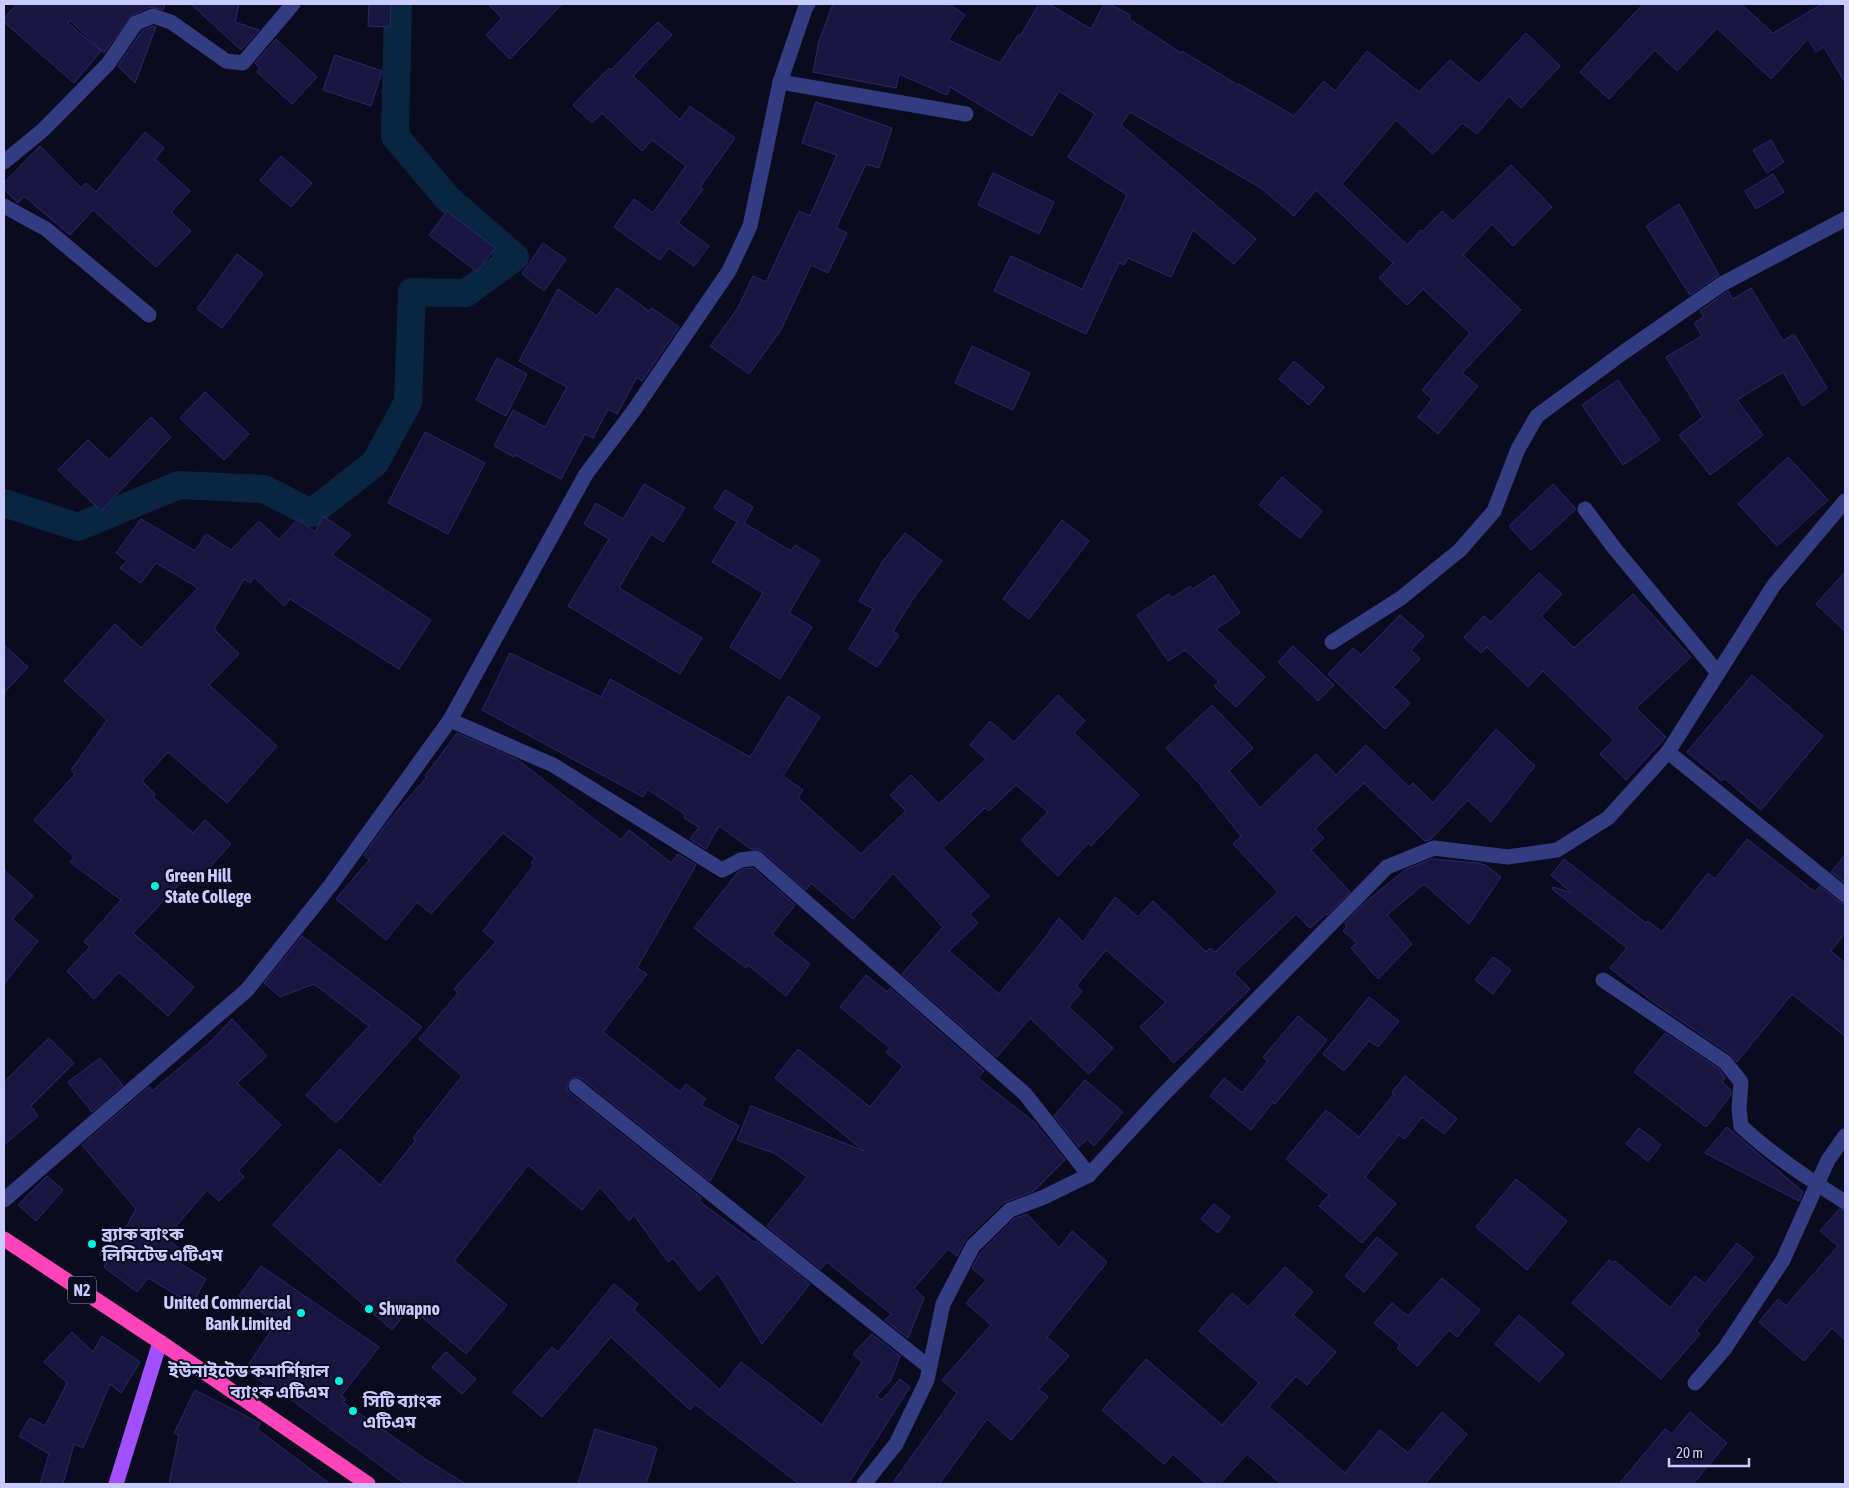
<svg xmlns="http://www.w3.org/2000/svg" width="1849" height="1488" viewBox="0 0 1849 1488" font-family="'Asap Condensed','Noto Sans Bengali',sans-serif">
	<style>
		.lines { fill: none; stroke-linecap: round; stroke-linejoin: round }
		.canal { stroke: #082641; stroke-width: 28 }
		.building { fill: #181641; stroke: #2a276e }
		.minor { stroke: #333c81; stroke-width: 15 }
		.major { stroke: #a250ff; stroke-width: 15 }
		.highway { stroke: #f4b; stroke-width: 15 }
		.poi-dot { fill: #00f4e6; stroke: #0b0b1f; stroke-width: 2 }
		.labels { text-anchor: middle; stroke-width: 4; stroke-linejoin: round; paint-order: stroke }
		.shield { fill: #0b0b1f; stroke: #9091bc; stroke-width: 1 }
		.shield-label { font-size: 16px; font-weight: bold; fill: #c9cbff }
		.poi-label { font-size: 18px; font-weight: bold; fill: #c9cbff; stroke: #0b0b1f; text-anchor: start }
	</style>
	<rect width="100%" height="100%" fill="#0b0b1f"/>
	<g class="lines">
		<!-- canal -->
		<polyline class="canal" points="4,503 78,527 179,485 264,489 311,513 375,463 408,402 412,292 466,293 515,257 448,199 395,136 398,4"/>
	</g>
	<!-- building -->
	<g class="building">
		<polygon points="17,4 165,4 163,10 150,7 132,15 104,53 70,20 68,23 101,51 74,83 4,22 4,18"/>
		<polygon points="191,4 239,4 235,22 259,30 241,50"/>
		<polygon points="369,4 391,4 390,27 368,26"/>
		<polygon points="488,4 562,4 510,59 486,35 502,18"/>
		<polygon points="833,4 949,4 965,15 948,40 1000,63 1018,35 1020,36 1039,4 1049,4 1091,29 1104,4 1109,4 1131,15 1129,19 1181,53 1182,51 1238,85 1239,84 1294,116 1324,81 1335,91 1367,51 1419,92 1450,60 1479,84 1526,33 1560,66 1521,108 1509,96 1477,134 1462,123 1433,154 1396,120 1342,184 1407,245 1421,230 1423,231 1442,211 1453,221 1511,165 1552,207 1513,246 1492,224 1463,255 1521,310 1462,373 1478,386 1438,434 1418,417 1432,399 1422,390 1470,333 1423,289 1407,305 1379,278 1393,263 1316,190 1294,216 1261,188 1130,112 1121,125 1256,239 1234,264 1193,230 1171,277 1128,258 1124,265 1119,263 1086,334 994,291 1011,256 1082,289 1127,195 1068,157 1095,114 1059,91 1032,136 950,87 947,95 899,74 896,88 813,72 819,41"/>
		<polygon points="1643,4 1741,4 1773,33 1822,4 1845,4 1845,82 1824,47 1816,52 1808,39 1771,79 1717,28 1677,71 1655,50 1609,99 1580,72"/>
		<polygon points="658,22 672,35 633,76 680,120 690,106 735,138 700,187 703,189 678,223 709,246 694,266 669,248 660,260 614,227 634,199 653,213 686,166 652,140 642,151 602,113 592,123 573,105 609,68 611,70"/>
		<polygon points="153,26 156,27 135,83 118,66 142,31"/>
		<polygon points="276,39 317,77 292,104 257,72 260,68 255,63"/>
		<polygon points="335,55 382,71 371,106 323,90"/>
		<polygon points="816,102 892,128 879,168 866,164 836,228 847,233 828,273 811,265 781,330 749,374 710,346 738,308 753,276 766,282 799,211 810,216 837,155 802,143"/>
		<polygon points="145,132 164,148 155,159 190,191 171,212 191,231 156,267 93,210 70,235 24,196 18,203 4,189 4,183 40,146 81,188 86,183 96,192"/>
		<polygon points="1771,140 1784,162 1767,173 1753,150"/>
		<polygon points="281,156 312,183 291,207 260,180"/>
		<polygon points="993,173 1054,202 1039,234 978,205"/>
		<polygon points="1773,174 1784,192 1756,209 1745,191"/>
		<polygon points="1679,204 1719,275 1690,295 1646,226"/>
		<polygon points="447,211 495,248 477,272 429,235"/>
		<polygon points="543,243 566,259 544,291 522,274"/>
		<polygon points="237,254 263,274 222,328 197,309"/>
		<polygon points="617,288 649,311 652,308 679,327 642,381 637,377 617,414 608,409 593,438 585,434 561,479 515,455 514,457 494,446 513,410 545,427 567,387 519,361 558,289 597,316"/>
		<polygon points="1751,288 1783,341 1794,334 1827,388 1803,406 1783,372 1737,400 1763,435 1710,475 1679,435 1703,417 1666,357 1702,336 1694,323 1704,317 1700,311 1728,291 1733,299"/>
		<polygon points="972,346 1030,373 1013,410 955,383"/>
		<polygon points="497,358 527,374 506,416 476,400"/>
		<polygon points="1294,361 1324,387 1309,405 1279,379"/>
		<polygon points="1618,380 1660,440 1623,465 1582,405"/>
		<polygon points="205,392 249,434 224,460 180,418"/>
		<polygon points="151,417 171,437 101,511 58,470 88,440 109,460"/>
		<polygon points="425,432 485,463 448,534 388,503"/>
		<polygon points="1788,457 1828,500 1777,546 1738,504"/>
		<polygon points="1282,477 1322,511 1300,538 1259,505"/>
		<polygon points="644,484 685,508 663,542 651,534 619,588 702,638 680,674 568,606 609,539 584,524 596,503 623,519"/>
		<polygon points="1553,484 1576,509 1531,550 1509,526"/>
		<polygon points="725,490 753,507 744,523 791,551 795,545 820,560 789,613 812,627 780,679 730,647 763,593 712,562 737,522 714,508"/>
		<polygon points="323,516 351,535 332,555 431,620 399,669 290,599 284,606 254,577 250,583 244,579 214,629 239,654 209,685 277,746 227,803 168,752 142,781 155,794 153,797 193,833 205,820 231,844 198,880 190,873 133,933 194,987 168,1016 119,972 94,999 67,971 90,947 84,942 121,900 70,862 74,857 34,820 75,774 71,770 107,720 64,681 115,624 141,648 198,588 156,563 141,583 120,568 127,561 116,553 141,519 195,551 206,534 231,550 259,521 279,540 298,519 315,532"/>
		<polygon points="1062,520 1089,541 1029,619 1003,599"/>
		<polygon points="905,533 942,561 913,599 893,631 899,635 877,667 849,649 873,609 859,601 883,561"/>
		<polygon points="1845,572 1845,631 1816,604"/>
		<polygon points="1539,573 1562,594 1541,616 1574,648 1633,594 1691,657 1636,708 1666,737 1626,780 1600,754 1614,740 1543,671 1528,687 1487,647 1481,653 1464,637 1484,616 1491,622"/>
		<polygon points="1214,575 1240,613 1216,629 1265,677 1236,707 1214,686 1219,682 1185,650 1168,661 1137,615 1169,594 1172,598 1190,586 1193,589"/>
		<polygon points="1400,615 1424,636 1411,650 1420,659 1393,687 1410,703 1385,729 1328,674 1353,648 1361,655"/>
		<polygon points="4,645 28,667 4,693"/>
		<polygon points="1293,646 1334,685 1318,701 1278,662"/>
		<polygon points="510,653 601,697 610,679 750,757 788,696 820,717 783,776 803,790 798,798 861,854 906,811 890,795 911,775 939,804 986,759 970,745 990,721 1014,742 1058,695 1085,721 1074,733 1139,795 1091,846 1088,843 1058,876 1021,840 1048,812 1016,785 989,811 985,808 943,848 989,896 970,914 978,923 949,951 999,994 1044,939 1059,918 1083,942 1115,897 1138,917 1153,901 1206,952 1210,948 1215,952 1278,892 1233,844 1241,836 1197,781 1166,748 1212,705 1253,748 1229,771 1260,808 1316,754 1336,775 1366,745 1409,787 1413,783 1433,803 1496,729 1535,766 1491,822 1468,800 1430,840 1425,841 1364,783 1315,829 1324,838 1311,850 1350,892 1327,915 1326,914 1310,928 1296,914 1234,973 1250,989 1174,1063 1140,1027 1166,1002 1106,950 1076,986 1082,991 1069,1007 1113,1048 1089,1074 1030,1018 997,1057 902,974 943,927 893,873 853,919 811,883 806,890 762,851 758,849 751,849 719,826 706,849 690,839 699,827 684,818 686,815 647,789 643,797 482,710"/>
		<polygon points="1752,675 1823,736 1761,810 1724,778 1722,781 1687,752"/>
		<polygon points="457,733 518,760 621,840 629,830 671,863 678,854 696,865 637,968 647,974 603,1032 680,1092 686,1084 706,1099 701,1105 739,1126 710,1181 582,1079 577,1077 572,1078 567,1084 567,1089 570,1093 701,1198 699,1201 754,1242 756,1241 810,1284 762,1344 718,1273 699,1291 673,1258 668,1262 634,1215 629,1221 600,1187 582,1210 528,1165 454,1261 507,1305 466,1354 410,1307 392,1330 273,1225 340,1149 380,1185 416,1140 413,1138 462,1076 419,1039 458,993 454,989 496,942 483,931 534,865 531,863 535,858 503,833 431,914 417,902 386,940 336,899 369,860 364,855 390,819 427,777 425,776"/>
		<polygon points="1747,839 1815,892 1820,886 1839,902 1845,904 1845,933 1831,951 1845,963 1845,1036 1792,994 1737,1062 1730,1054 1655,1003 1610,968 1627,948 1552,889 1553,887 1572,893 1551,875 1564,859 1646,923 1648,921 1662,932 1708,873 1715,879"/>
		<polygon points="1845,855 1845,883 1831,872"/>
		<polygon points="1431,859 1478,863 1485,865 1501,877 1469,924 1424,884 1387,915 1412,944 1378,979 1351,948 1357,943 1343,931 1347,926 1345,923 1362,905 1405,870"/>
		<polygon points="753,868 795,905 772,934 810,964 786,996 748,965 746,968 694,928 737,873 744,869"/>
		<polygon points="4,870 33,896 12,919 38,941 4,984"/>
		<polygon points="302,936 422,1027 336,1123 306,1095 369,1026 314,984 280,997 264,983"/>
		<polygon points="1493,957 1511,970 1493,994 1475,980"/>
		<polygon points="866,975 887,992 890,988 984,1071 978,1078 1034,1122 1065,1160 1034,1191 1003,1203 966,1239 957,1256 948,1249 914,1288 924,1298 908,1338 885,1320 891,1314 827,1262 821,1269 767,1226 807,1177 776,1154 737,1140 751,1106 864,1151 775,1078 798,1049 870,1107 903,1066 886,1052 890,1048 840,1007"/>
		<polygon points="1369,997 1399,1021 1378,1047 1369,1041 1344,1071 1323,1054"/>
		<polygon points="1298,1016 1327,1040 1275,1104 1273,1102 1251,1130 1210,1096 1224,1078 1242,1093 1268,1061 1263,1057"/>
		<polygon points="232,1019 267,1056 237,1083 281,1125 238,1171 244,1177 219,1201 207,1190 166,1238 184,1252 178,1262 206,1279 192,1304 148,1278 137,1292 104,1267 136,1209 82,1145 149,1087 152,1091 209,1043"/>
		<polygon points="1665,1033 1719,1069 1725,1078 1722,1082 1731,1090 1731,1095 1706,1127 1634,1072"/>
		<polygon points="49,1038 74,1063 31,1106 38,1116 4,1145 4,1082"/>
		<polygon points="100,1058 123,1085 92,1112 68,1082"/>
		<polygon points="1405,1076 1457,1119 1444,1134 1422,1117 1405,1139 1399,1135 1365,1177 1396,1204 1362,1243 1319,1206 1329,1195 1286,1159 1326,1110 1359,1137 1394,1094 1392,1092"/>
		<polygon points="1085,1080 1123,1112 1094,1146 1087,1139 1079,1147 1054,1116"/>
		<polygon points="1727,1127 1803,1192 1799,1201 1705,1153"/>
		<polygon points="1639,1128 1661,1145 1648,1161 1626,1144"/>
		<polygon points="47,1176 63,1190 36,1221 18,1205"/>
		<polygon points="1516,1179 1567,1221 1527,1270 1476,1227"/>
		<polygon points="1214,1204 1230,1217 1218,1233 1201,1219"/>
		<polygon points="1839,1209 1845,1211 1845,1340 1832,1328 1804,1361 1759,1322 1778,1299 1786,1306 1838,1246 1820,1231"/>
		<polygon points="1027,1214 1059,1248 1072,1231 1107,1262 1047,1337 1069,1356 1039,1389 1048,1397 1011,1440 987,1419 939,1484 892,1484 957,1393 942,1380 991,1325 966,1303 986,1280 972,1268 981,1252 1015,1218"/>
		<polygon points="1377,1237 1397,1254 1364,1292 1345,1276"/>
		<polygon points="1737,1243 1754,1257 1696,1331 1700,1334 1661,1379 1572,1303 1609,1260 1613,1263 1615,1261 1670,1308 1695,1276 1705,1284"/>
		<polygon points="261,1266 379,1347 341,1396 346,1399 343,1402 425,1459 466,1484 405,1484 277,1389 276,1392 245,1370 276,1323 239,1296"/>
		<polygon points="1285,1267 1313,1292 1293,1315 1336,1352 1307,1385 1296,1376 1269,1407 1345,1473 1380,1430 1408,1453 1442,1412 1467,1434 1425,1484 1281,1484 1247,1454 1220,1484 1207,1484 1173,1454 1164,1464 1102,1410 1146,1359 1222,1425 1259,1383 1199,1331 1232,1293 1248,1307"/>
		<polygon points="1442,1278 1480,1310 1457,1337 1449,1330 1417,1366 1397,1348 1400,1345 1374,1323 1392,1303 1408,1316"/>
		<polygon points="614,1284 638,1304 634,1310 720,1390 741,1362 822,1425 862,1362 853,1354 872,1334 900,1356 891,1380 876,1396 882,1400 900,1379 910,1387 848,1484 799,1484 695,1404 690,1410 611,1337 542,1417 513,1392 552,1347 558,1352"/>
		<polygon points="1519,1315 1564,1354 1539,1382 1495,1344"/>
		<polygon points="72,1332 93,1352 102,1336 140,1362 121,1393 110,1384 83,1448 74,1444 63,1484 40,1484 49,1454 19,1436 30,1418 45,1426 67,1383 44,1362"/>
		<polygon points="446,1352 476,1379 462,1394 432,1367"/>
		<polygon points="195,1390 260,1423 257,1429 330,1484 169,1484 179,1435 174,1433"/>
		<polygon points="1690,1412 1727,1443 1693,1484 1619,1484 1665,1429 1672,1434"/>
		<polygon points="595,1429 657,1448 646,1484 578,1484"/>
	</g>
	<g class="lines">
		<!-- minor -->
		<g class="minor">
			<polyline points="780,82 966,114"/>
			<polyline points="4,162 43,130 108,64 136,23 153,16 171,22 226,61 243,63 293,4"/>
			<polyline points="4,206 46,229 149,315"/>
			<polyline points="1585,509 1615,549 1718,673"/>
			<polyline points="1332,642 1401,598 1460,550 1494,511 1518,449 1537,416 1624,352 1722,284 1845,219"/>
			<polyline points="450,720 553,765 722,870 741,860 756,858 1025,1094 1089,1175"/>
			<polyline points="1668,752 1845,895"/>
			<path d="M 1603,980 L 1725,1062 L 1741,1082 L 1739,1109 L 1741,1126 C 1772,1155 1809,1179 1845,1202"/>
			<polyline points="576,1086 929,1367"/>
			<polyline points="4,1200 247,990 330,886 450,720 586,474 632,413 729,271 750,226 780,82 805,9 808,4"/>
			<polyline points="1695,1383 1725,1348 1783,1260 1828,1160 1845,1136"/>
			<polyline points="864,1484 896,1444 927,1380 943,1304 973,1246 1010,1210 1044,1197 1089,1175 1161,1097 1387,867 1434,848 1508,857 1557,850 1608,818 1668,752 1774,585 1845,501"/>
		</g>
		<!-- major -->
		<polyline class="major" points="116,1484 160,1342"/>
		<!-- highway -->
		<polyline class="highway" points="4,1239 160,1342 368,1484"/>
	</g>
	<!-- markers -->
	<g class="poi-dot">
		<circle cx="155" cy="886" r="5"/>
		<circle cx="92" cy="1244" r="5"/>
		<circle cx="369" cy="1309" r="5"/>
		<circle cx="301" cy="1313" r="5"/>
		<circle cx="339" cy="1381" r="5"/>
		<circle cx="353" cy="1411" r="5"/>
	</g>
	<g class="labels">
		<!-- shield labels -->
		<rect class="shield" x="68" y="1276.5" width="28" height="27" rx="4"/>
		<g class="shield-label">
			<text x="82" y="1296">N2</text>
		</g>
		<!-- poi labels -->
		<g class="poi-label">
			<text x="165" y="882">Green Hill<tspan x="165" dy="21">State College</tspan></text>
			<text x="102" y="1240">ব্র্যাক ব্যাংক<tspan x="102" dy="21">লিমিটেড এটিএম</tspan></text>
			<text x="291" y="1309" text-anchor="end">United Commercial<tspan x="291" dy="21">Bank Limited</tspan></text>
			<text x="379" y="1315">Shwapno</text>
			<text x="329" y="1377" text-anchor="end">ইউনাইটেড কমার্শিয়াল<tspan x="329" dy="21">ব্যাংক এটিএম</tspan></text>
			<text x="363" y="1407">সিটি ব্যাংক<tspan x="363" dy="21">এটিএম</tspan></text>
		</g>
	</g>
	<!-- border -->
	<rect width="1849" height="1488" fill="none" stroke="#c9cbff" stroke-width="10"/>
	<!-- scale -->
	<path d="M1669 1458v8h80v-8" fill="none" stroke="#c9cbff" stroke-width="2.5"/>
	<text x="1676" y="1458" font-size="15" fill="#c9cbff" stroke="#0b0b1f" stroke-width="4" paint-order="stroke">20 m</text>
</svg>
